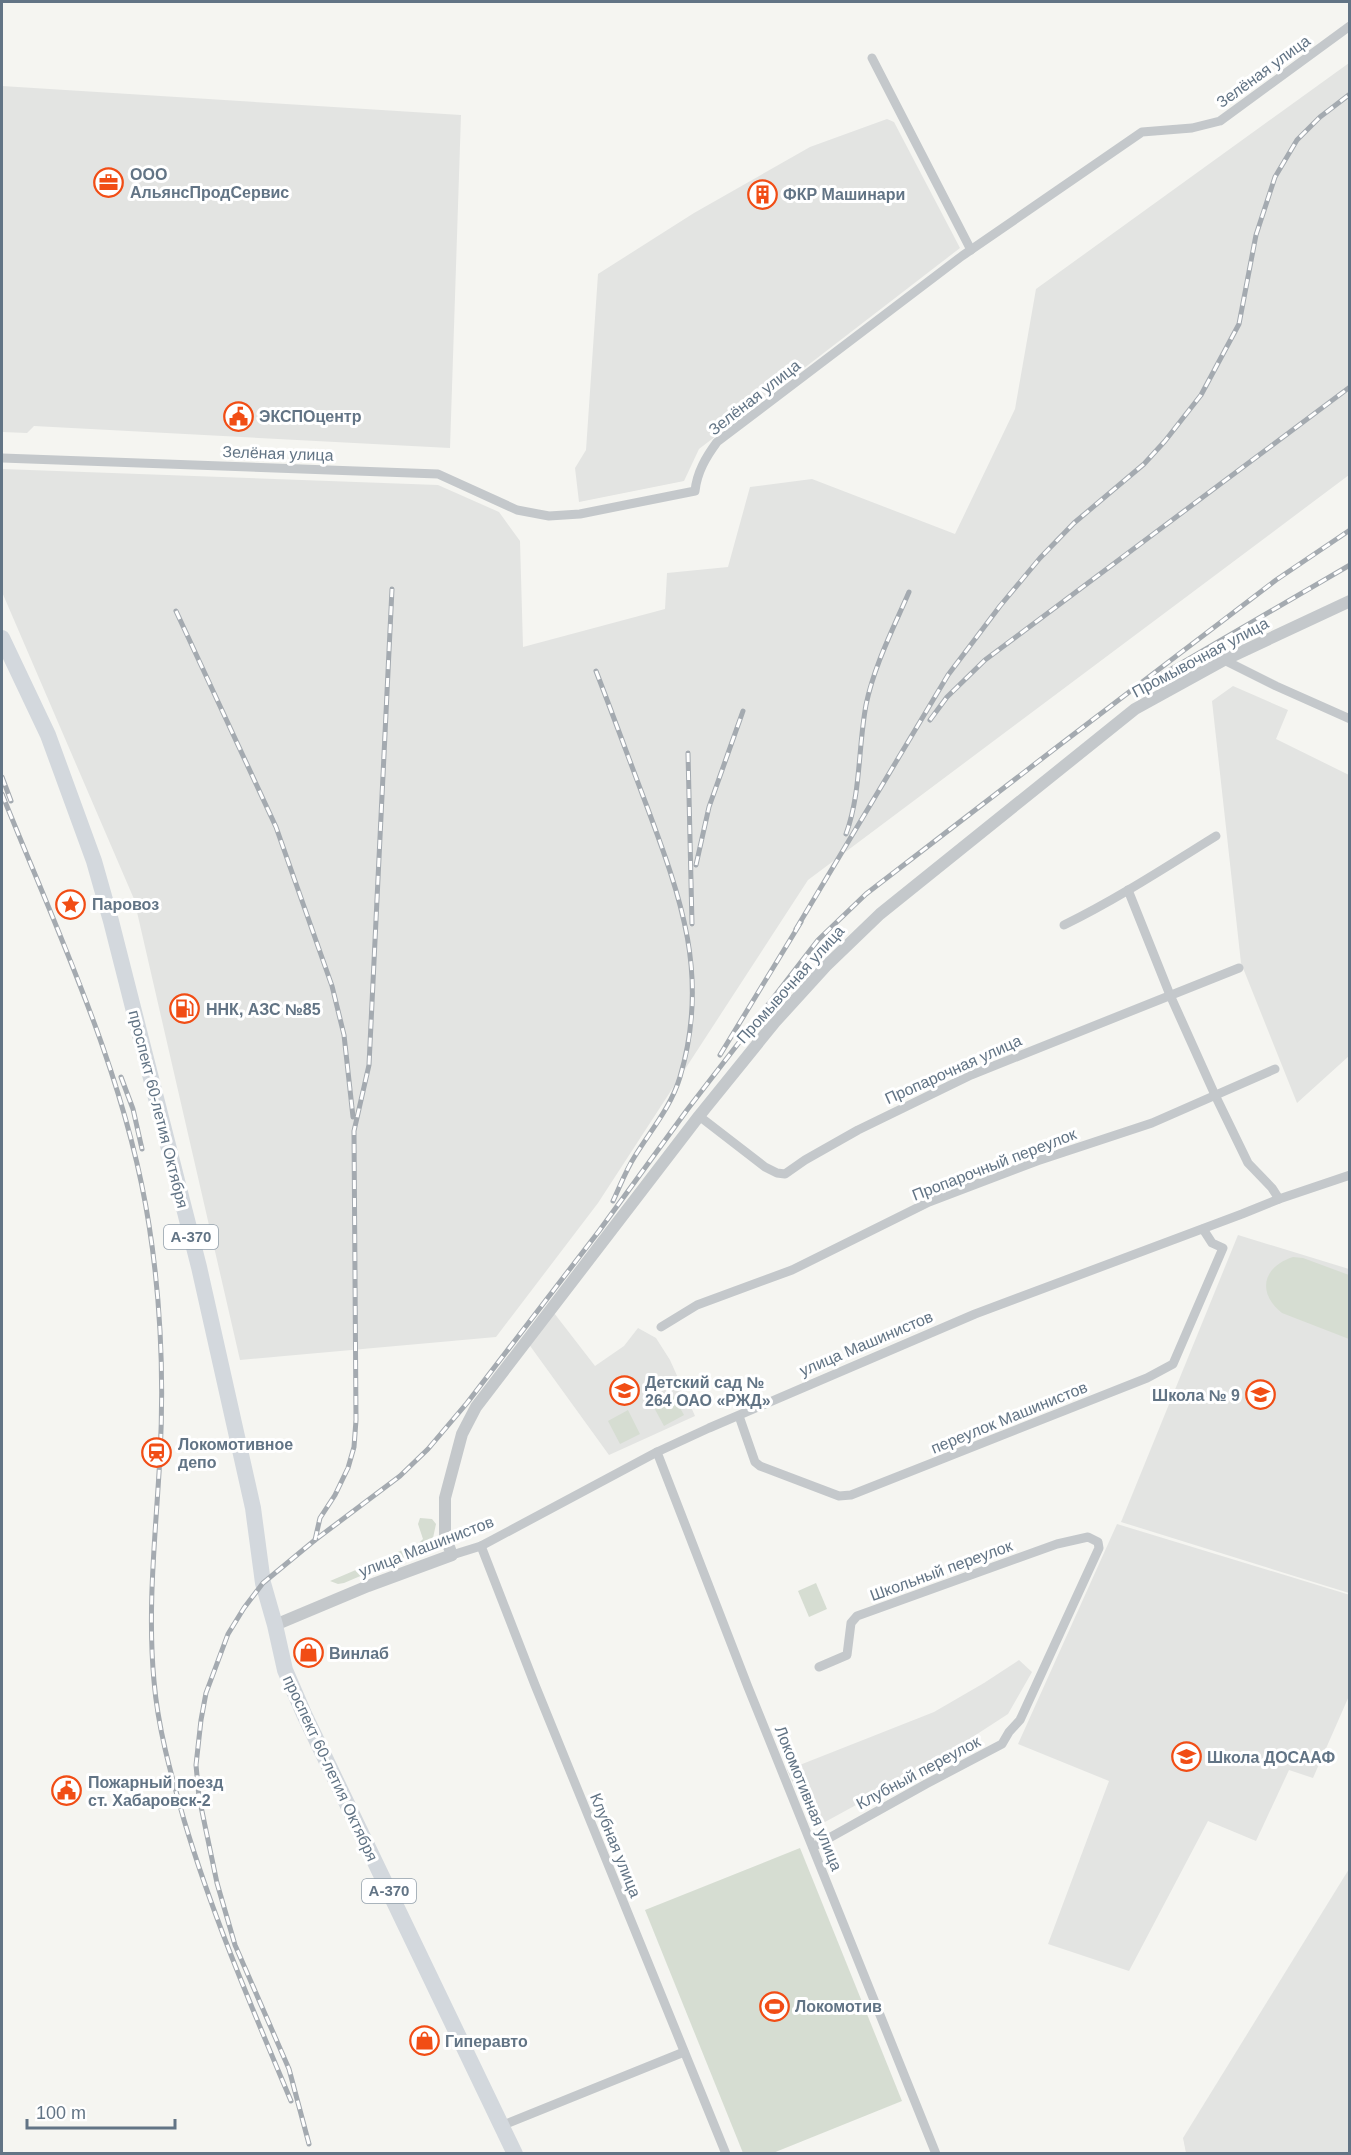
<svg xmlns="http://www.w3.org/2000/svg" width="1351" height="2155" viewBox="0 0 1351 2155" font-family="Arial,sans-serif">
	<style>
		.built { fill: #e3e4e2 }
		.green { fill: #d6ddd2 }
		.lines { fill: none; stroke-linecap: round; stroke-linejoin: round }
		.minor { stroke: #c4c8cb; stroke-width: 9 }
		.tertiary { stroke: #c4c8cb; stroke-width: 12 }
		.trunk { stroke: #d3d8dd; stroke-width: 16 }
		.rail-casing { stroke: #a4aab0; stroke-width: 5 }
		.rail { stroke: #fff; stroke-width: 3; stroke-dasharray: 9; stroke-linecap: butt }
		.labels { text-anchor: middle; stroke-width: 6; stroke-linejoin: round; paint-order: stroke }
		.shield { fill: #fff; stroke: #919eaa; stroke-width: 1.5 }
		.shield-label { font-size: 15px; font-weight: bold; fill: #627485 }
		.street-label { font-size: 16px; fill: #627485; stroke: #fff }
		.poi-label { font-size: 16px; font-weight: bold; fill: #627485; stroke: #fff; text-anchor: start }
	</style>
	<rect width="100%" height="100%" fill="#f5f5f1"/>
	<!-- built -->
	<g class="built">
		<polygon points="1349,63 1349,475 808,880 598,1203 496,1337 240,1360 134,899 2,592 2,469 438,485 499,512 520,541 523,647 665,609 667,573 728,567 750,487 812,479 955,534 1015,409 1036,289"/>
		<polygon points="2,86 461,115 450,448 34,426 27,433 2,432"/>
		<polygon points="887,119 894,122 960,248 699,449 684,481 579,502 575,468 586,450 598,274 694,213 810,147"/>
		<polygon points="1233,686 1288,710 1276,739 1349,775 1349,1056 1297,1103 1241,963 1212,701"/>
		<polygon points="1238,1235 1349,1269 1349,1593 1121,1522"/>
		<polygon points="554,1313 595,1366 624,1346 638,1328 656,1338 670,1360 695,1416 609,1455 528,1343"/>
		<polygon points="1117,1524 1350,1595 1349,1696 1313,1778 1289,1770 1256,1841 1208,1821 1129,1971 1048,1944 1109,1781 1018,1744"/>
		<polygon points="1019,1660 1032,1672 1008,1714 931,1764 814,1828 787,1770 934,1712 984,1683"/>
		<polygon points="1349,1869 1349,2153 1186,2153 1183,2138"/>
	</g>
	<!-- green -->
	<g class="green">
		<path d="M 1293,1257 L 1303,1258 L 1349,1275 L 1349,1339 L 1282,1313 C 1257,1293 1262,1267 1293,1257 Z"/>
		<polygon points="671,1392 684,1415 664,1426 651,1402"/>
		<polygon points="628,1410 640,1434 620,1444 608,1421"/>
		<polygon points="420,1518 432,1519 436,1524 433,1538 426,1548 344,1583 338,1584 330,1581 419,1543 423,1539 418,1524"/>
		<polygon points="816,1583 827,1609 809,1617 798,1591"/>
		<polygon points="800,1848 902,2101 773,2153 743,2153 645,1910"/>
	</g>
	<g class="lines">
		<!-- minor -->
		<g class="minor">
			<polyline points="872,58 971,250"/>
			<path d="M 2,458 L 438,474 L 517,510 L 549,516 L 580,514 L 695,491 C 697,472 706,457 717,442 L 962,256 L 1142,132 L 1192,128 L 1220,121 L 1350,26"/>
			<polyline points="1224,660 1276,686 1350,719"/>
			<polyline points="1128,890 1170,995 1215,1095 1248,1163 1272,1188 1279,1199"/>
			<path d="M 1064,925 C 1117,899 1166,867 1216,836"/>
			<polyline points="699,1116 765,1167 777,1173 785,1174 805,1160 858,1130 971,1075 1239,968"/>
			<polyline points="661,1327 697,1305 792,1270 929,1202 1037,1161 1152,1123 1275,1069"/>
			<polyline points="739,1416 755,1462 760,1466 839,1496 851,1495 1147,1378 1173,1364 1223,1248 1212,1243 1203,1229"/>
			<polyline points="657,1452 748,1687 936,2154"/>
			<polyline points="481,1546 535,1685 726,2154"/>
			<polyline points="452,1555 481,1546 657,1452 709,1428 975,1314 1242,1214 1279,1199 1350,1175"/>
			<polyline points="813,1847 926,1784 1002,1744 1009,1732 1020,1720 1099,1548 1098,1542 1088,1537 1057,1544 857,1616 851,1623 847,1655 819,1667"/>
			<polyline points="501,2126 684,2052"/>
		</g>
		<!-- tertiary -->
		<polyline class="tertiary" points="275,1625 368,1586 452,1555 445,1536 445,1498 462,1434 476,1407 699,1116 775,1022 826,966 880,914 1135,709 1224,660 1350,601"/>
		<!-- trunk -->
		<polyline class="trunk" points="2,638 48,735 94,861 111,921 199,1267 253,1508 263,1583 275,1625 285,1670 304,1714 515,2154"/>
		<defs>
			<g id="rail">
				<polyline points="176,611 276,827 332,986 344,1035 353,1117"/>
				<path d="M 596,671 C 613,715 629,759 646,804 C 681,898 710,976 680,1077 C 671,1107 651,1130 635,1156 C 626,1170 620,1186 613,1201"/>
				<polyline points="1163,674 1350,565"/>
				<polyline points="930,720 947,697 985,660 1350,387"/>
				<polyline points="688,753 692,924"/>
				<polyline points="2,777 11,801"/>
				<path d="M 2,794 C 58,934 126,1075 149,1225 C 161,1302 164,1379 160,1456 C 156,1531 147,1606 154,1681 C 158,1729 171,1774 184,1820 C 213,1917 252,2008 291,2101"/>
				<path d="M 846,834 C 861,793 858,748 866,705 C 874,666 893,629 909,592"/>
				<polyline points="696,865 709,807 743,711"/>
				<polyline points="796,929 948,675 1000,606 1040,558 1074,523 1144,464 1165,441 1201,395 1239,324 1256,235 1275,177 1297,140 1320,117 1350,94"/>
				<polyline points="720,1055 801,922"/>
				<polyline points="121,1077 133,1109 142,1149"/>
				<polyline points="315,1540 320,1518 335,1495 348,1468 354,1447 356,1420 354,1131 369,1065 392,589"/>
				<polyline points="309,2144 289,2069 235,1945 217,1883 199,1797 196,1765 201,1720 206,1693 228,1634 244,1608 263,1583 315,1540 400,1476 428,1449 467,1403 599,1231 687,1110 818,940 866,894 1057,747 1276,580 1350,530"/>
			</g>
		</defs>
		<!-- rail casing -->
		<use href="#rail" class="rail-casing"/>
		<!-- rail -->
		<use href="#rail" class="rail"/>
	</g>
	<!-- icons -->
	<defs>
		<symbol id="office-ring" viewBox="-11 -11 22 22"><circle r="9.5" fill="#fff" stroke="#f14d15" stroke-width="1.5"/><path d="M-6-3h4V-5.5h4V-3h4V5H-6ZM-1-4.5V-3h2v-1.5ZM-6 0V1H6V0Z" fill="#f14d15"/></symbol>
		<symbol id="building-ring" viewBox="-11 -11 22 22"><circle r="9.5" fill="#fff" stroke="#f14d15" stroke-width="1.5"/><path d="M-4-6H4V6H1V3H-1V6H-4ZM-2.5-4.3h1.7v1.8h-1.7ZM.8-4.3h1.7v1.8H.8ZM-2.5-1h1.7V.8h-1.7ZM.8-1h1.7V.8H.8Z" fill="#f14d15"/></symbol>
		<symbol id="civic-ring" viewBox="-11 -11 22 22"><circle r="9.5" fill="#fff" stroke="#f14d15" stroke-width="1.5"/><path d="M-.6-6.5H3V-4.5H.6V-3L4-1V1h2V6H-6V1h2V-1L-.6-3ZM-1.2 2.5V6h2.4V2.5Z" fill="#f14d15"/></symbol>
		<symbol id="sight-ring" viewBox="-11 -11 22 22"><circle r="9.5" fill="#fff" stroke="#f14d15" stroke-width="1.5"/><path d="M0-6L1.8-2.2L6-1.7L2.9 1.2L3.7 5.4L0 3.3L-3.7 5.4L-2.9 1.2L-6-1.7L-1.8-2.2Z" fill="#f14d15"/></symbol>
		<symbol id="fuel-ring" viewBox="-11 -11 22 22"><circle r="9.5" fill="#fff" stroke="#f14d15" stroke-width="1.5"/><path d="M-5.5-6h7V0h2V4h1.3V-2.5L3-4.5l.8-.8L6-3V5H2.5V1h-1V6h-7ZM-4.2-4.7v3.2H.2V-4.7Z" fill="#f14d15"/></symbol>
		<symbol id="school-ring" viewBox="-11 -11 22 22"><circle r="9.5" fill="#fff" stroke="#f14d15" stroke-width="1.5"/><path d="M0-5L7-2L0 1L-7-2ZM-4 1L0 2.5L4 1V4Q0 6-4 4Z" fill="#f14d15"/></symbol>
		<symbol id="station-ring" viewBox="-11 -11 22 22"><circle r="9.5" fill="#fff" stroke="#f14d15" stroke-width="1.5"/><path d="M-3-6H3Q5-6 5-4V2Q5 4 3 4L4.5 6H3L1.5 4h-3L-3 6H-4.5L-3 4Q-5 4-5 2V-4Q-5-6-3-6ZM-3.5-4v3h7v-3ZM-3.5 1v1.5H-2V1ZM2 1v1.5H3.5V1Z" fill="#f14d15"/></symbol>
		<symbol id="shop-ring" viewBox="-11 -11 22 22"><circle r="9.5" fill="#fff" stroke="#f14d15" stroke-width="1.5"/><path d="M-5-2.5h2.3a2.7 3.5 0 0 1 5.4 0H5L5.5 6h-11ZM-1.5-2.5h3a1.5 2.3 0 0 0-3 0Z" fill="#f14d15"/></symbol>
		<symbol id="university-ring" viewBox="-11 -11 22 22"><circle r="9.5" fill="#fff" stroke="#f14d15" stroke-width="1.5"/><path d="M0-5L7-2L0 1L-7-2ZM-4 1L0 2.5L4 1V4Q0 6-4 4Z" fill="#f14d15"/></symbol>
		<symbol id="stadium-ring" viewBox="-11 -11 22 22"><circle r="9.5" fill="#fff" stroke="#f14d15" stroke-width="1.5"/><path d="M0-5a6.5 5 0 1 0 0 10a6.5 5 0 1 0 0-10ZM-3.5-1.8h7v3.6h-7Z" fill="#f14d15"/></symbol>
	</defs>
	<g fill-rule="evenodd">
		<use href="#office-ring" x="92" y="166" width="33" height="33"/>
		<use href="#building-ring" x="746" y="178" width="33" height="33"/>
		<use href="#civic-ring" x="222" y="400" width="33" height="33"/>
		<use href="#sight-ring" x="54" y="888" width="33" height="33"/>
		<use href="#fuel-ring" x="168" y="992" width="33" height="33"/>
		<use href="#school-ring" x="608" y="1374" width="33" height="33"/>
		<use href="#school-ring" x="1244" y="1378" width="33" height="33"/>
		<use href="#station-ring" x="140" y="1436" width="33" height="33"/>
		<use href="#shop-ring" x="292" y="1636" width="33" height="33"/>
		<use href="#university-ring" x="1170" y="1740" width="33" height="33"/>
		<use href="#civic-ring" x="50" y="1774" width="33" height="33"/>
		<use href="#stadium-ring" x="758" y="1990" width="33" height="33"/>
		<use href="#shop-ring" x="408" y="2024" width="33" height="33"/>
	</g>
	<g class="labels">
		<!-- shield labels -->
		<g class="shield">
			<rect x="164" y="1225" width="54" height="24" rx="4.5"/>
			<rect x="362" y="1879" width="54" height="24" rx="4.5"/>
		</g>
		<g class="shield-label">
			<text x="191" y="1242">А-370</text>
			<text x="389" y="1896">А-370</text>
		</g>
		<!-- street labels -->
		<g class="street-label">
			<text transform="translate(1263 71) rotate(-36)" y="6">Зелёная улица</text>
			<text transform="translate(754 397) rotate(-38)" y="6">Зелёная улица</text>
			<text transform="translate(278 453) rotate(2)" y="6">Зелёная улица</text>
			<text transform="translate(1200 657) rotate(-28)" y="6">Промывочная улица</text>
			<text transform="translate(790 984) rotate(-48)" y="6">Промывочная улица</text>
			<text transform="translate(953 1069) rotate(-24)" y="6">Пропарочная улица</text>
			<text transform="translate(159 1109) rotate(76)" y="6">проспект 60-летия Октября</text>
			<text transform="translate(994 1164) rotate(-21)" y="6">Пропарочный переулок</text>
			<text transform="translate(866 1343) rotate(-23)" y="6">улица Машинистов</text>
			<text transform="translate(1009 1417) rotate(-22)" y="6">переулок Машинистов</text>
			<text transform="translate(426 1546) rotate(-21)" y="6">улица Машинистов</text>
			<text transform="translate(941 1570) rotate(-20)" y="6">Школьный переулок</text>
			<text transform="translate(331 1768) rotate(65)" y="6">проспект 60-летия Октября</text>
			<text transform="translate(918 1772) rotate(-28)" y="6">Клубный переулок</text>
			<text transform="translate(809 1798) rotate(68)" y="6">Локомотивная улица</text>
			<text transform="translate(616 1845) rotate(68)" y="6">Клубная улица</text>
		</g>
		<!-- poi labels -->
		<g class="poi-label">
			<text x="130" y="180">ООО<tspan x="130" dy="18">АльянсПродСервис</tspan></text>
			<text x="783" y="200">ФКР Машинари</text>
			<text x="259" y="422">ЭКСПОцентр</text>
			<text x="92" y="910">Паровоз</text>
			<text x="206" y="1015">ННК, АЗС №85</text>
			<text x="645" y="1388">Детский сад №<tspan x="645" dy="18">264 ОАО «РЖД»</tspan></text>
			<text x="1240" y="1401" text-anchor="end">Школа № 9</text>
			<text x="178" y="1450">Локомотивное<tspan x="178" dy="18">депо</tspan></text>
			<text x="329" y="1659">Винлаб</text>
			<text x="1207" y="1763">Школа ДОСААФ</text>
			<text x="88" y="1788">Пожарный поезд<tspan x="88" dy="18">ст. Хабаровск-2</tspan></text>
			<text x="795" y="2012">Локомотив</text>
			<text x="445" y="2047">Гиперавто</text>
		</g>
	</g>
	<!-- border -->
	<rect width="1351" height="2155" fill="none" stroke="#627485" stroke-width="6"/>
	<!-- scale -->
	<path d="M27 2119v9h148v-9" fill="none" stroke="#627485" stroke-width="3"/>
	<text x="36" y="2119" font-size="18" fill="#627485" stroke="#ffffff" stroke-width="4.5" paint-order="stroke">100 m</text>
</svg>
